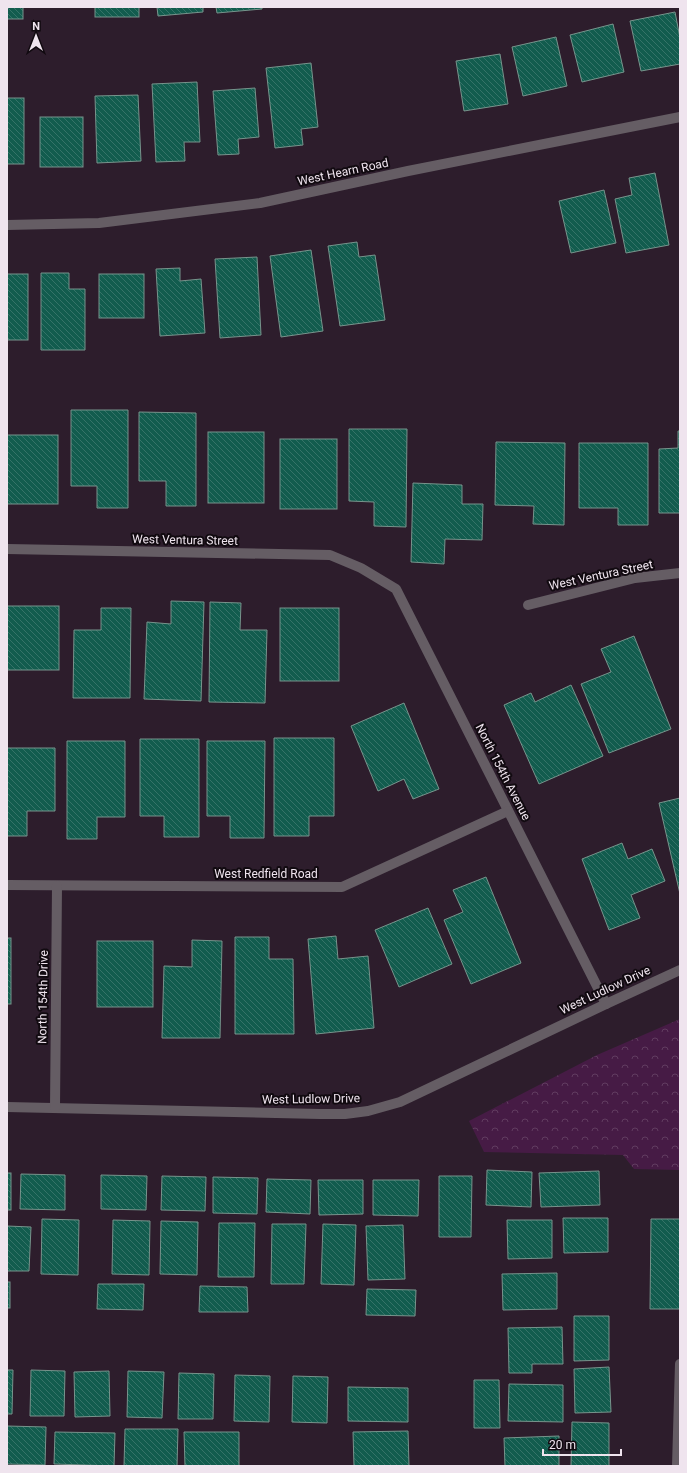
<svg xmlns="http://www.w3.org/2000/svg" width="687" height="1473" viewBox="0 0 687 1473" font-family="Roboto,sans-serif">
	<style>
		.forest { fill: url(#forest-crowns) }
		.building { fill: url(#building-back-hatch); stroke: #77948c }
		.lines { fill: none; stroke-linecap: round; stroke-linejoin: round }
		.street { stroke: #655d64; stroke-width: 10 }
		.labels { text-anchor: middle; stroke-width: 4; stroke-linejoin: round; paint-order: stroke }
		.street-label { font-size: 12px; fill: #efe4ee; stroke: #110a10 }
	</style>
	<defs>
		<pattern id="forest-crowns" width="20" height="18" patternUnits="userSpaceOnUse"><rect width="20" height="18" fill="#461b45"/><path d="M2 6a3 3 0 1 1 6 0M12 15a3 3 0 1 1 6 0" fill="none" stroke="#613c60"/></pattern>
		<pattern id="building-back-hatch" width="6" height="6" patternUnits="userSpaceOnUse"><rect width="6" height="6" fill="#125c4e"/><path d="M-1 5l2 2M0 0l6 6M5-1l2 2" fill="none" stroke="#357368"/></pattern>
	</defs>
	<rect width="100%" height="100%" fill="#2d1d2c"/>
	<!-- forest -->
	<polygon class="forest" points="680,1019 680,1170 634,1169 623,1155 484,1152 469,1121 597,1055"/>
	<!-- building -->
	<g class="building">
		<rect x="7" y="7" width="16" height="12"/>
		<rect x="95" y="7" width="44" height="10"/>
		<polygon points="157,7 203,7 203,12 158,16"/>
		<polygon points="216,7 262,7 262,9 217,13"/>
		<polygon points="675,12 680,38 680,64 641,71 630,21"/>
		<polygon points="613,24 624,72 582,82 570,35"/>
		<polygon points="556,37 567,86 523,96 512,47"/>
		<polygon points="500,54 508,104 464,111 456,61"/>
		<polygon points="311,63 318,127 301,129 303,145 275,148 266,68"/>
		<polygon points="197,82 200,142 184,142 185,161 156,162 152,84"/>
		<polygon points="255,88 259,137 238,139 239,154 218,155 213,91"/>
		<polygon points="138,95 141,161 97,163 95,96"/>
		<rect x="7" y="98" width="17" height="66"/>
		<rect x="40" y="117" width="43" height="50"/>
		<polygon points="655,173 669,245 626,253 615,199 632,195 629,178"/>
		<polygon points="604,190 616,243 571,253 559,201"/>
		<polygon points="357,242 359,257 375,255 385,320 340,326 328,246"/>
		<polygon points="311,250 323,331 281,337 270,256"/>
		<polygon points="257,257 261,335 220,338 215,259"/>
		<polygon points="180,268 180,281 201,279 205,333 160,336 156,269"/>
		<polygon points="41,273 69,273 69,289 85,289 85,350 41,350"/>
		<rect x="7" y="274" width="21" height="66"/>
		<rect x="99" y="274" width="45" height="44"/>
		<polygon points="71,410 128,410 128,508 97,508 97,486 71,486"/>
		<polygon points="139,412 196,413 196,506 166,506 166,481 139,481"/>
		<polygon points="349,429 407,429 406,527 374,526 374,502 349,501"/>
		<polygon points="678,431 680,431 680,513 659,513 659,449 678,448"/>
		<rect x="208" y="432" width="56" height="71"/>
		<rect x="7" y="435" width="51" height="69"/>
		<rect x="280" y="439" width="57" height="70"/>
		<polygon points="496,442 565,443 564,525 533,524 534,506 495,505"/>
		<polygon points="579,443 648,443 648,525 618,525 618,508 579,508"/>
		<polygon points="413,483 462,485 462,504 483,504 482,540 445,539 444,564 411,562"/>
		<polygon points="171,601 204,602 201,701 144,699 147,622 171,624"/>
		<polygon points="210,602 241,603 240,630 267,630 265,703 209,702"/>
		<rect x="7" y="606" width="52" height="64"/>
		<polygon points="101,608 131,608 130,698 73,698 74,630 101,630"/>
		<rect x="280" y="608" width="59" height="73"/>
		<polygon points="634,636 671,729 609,753 581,684 611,672 601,649"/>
		<polygon points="571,685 603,756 539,784 504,705 531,693 535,702"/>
		<polygon points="404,703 439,789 413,799 404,779 378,791 351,726"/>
		<polygon points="274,738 334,738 334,816 309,816 309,836 274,836"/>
		<polygon points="140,739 199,739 199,837 164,837 164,816 140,816"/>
		<polygon points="67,741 125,741 125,817 97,817 97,839 67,839"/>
		<polygon points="207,741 265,741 264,838 230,838 230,816 207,816"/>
		<polygon points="7,748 55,748 55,811 27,811 27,836 7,836"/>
		<polygon points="680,798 680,894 659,803"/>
		<polygon points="622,843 628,859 652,849 665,881 631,895 640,918 609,930 582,859"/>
		<polygon points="486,877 521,963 471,984 444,920 463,912 453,890"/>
		<polygon points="428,908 452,964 399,987 375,930"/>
		<polygon points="336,936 338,959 368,956 374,1028 316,1034 308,939"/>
		<polygon points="235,937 269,937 269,959 293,959 294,1034 235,1034"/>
		<rect x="7" y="938" width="4" height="66"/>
		<polygon points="192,940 222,941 220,1038 162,1038 164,966 192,967"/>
		<rect x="97" y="941" width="56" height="66"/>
		<polygon points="487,1170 532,1172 531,1207 486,1205"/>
		<polygon points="599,1171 600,1205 541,1207 539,1173"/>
		<rect x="7" y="1173" width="4" height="37"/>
		<polygon points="21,1174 65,1175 65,1210 20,1209"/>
		<polygon points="101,1175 147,1176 146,1210 101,1209"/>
		<polygon points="162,1176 206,1177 205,1211 161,1210"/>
		<polygon points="439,1176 472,1176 471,1237 439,1237"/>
		<polygon points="213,1177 258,1178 257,1214 213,1213"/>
		<polygon points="267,1179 311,1180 310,1214 266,1212"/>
		<polygon points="318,1180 363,1180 363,1214 319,1215"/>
		<polygon points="373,1180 419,1180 418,1216 373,1215"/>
		<polygon points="563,1218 608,1218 608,1252 564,1253"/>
		<polygon points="42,1219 79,1220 78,1275 41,1274"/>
		<polygon points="651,1219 680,1219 680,1309 650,1309"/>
		<polygon points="113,1220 150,1221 149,1275 112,1274"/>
		<polygon points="507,1220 552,1220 552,1258 508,1259"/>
		<polygon points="161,1221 198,1222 197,1275 160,1274"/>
		<polygon points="219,1223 255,1223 254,1277 218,1277"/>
		<polygon points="272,1224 306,1224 304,1284 271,1284"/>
		<polygon points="323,1224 356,1225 354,1285 321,1284"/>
		<polygon points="403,1225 405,1279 368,1280 366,1226"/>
		<polygon points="7,1226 31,1227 29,1271 7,1271"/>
		<polygon points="557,1273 557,1309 503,1310 502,1274"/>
		<rect x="7" y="1282" width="3" height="26"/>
		<polygon points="98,1284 144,1284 143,1310 97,1309"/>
		<polygon points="200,1286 247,1287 248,1312 199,1312"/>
		<polygon points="367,1289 416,1290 415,1316 366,1315"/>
		<polygon points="574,1316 609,1316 609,1360 574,1361"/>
		<polygon points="562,1327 563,1364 532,1364 532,1373 509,1373 508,1328"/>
		<polygon points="609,1367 611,1412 575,1413 574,1369"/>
		<polygon points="7,1370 13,1370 12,1414 7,1414"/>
		<polygon points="31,1370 65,1371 64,1416 30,1416"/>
		<polygon points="109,1371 110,1416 75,1417 74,1372"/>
		<polygon points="128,1371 164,1372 162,1418 127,1417"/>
		<polygon points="179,1373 214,1374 213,1419 178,1419"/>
		<polygon points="235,1375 270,1376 269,1422 234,1421"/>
		<polygon points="293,1376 328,1377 327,1423 292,1422"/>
		<polygon points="474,1380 499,1380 500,1428 474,1428"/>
		<polygon points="509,1384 563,1385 563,1422 508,1421"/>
		<polygon points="348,1387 408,1388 408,1422 348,1421"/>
		<polygon points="572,1422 609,1423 609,1466 571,1466"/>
		<polygon points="7,1426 46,1427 45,1465 7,1464"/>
		<polygon points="125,1429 178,1429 177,1466 124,1466"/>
		<polygon points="408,1431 409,1466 354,1466 353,1432"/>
		<polygon points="55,1432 115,1433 114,1466 54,1464"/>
		<polygon points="184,1432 239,1432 239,1466 185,1466"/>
		<polygon points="559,1436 559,1466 505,1466 504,1438"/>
	</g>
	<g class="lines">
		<!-- street -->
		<g class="street">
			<polyline points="7,225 99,223 260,203 408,171 680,117"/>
			<polyline points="7,549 330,555 361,568 396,589 606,1004"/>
			<polyline points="528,605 635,578 680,573"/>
			<polyline points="7,885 342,887 508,811"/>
			<polyline points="7,1107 320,1114 345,1114 368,1111 400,1102 606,1004 680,970"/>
			<polyline points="55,1108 57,886"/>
			<polyline points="677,1466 680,1364"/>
		</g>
	</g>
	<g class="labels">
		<!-- street labels -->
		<g class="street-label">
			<text transform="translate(343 172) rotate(-12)" y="4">West Hearn Road</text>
			<text transform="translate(185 540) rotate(1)" y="4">West Ventura Street</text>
			<text transform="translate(601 575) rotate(-12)" y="4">West Ventura Street</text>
			<text transform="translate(503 772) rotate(63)" y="4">North 154th Avenue</text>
			<text x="266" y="878">West Redfield Road</text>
			<text transform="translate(605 990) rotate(-25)" y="4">West Ludlow Drive</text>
			<text transform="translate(43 997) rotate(-89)" y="4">North 154th Drive</text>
			<text transform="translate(311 1099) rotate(-1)" y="4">West Ludlow Drive</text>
		</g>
	</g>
	<!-- border -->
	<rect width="687" height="1473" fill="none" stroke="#efe4ee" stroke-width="16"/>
	<!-- north arrow -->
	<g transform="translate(36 36)" stroke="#110a10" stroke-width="3" paint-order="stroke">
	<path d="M0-3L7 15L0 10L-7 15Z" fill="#efe4ee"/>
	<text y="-6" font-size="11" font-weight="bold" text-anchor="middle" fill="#efe4ee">N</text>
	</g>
	<!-- scale -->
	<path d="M543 1449v6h78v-6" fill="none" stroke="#efe4ee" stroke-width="2"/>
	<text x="549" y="1449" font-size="12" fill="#efe4ee" stroke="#110a10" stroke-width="3" paint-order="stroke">20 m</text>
</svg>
